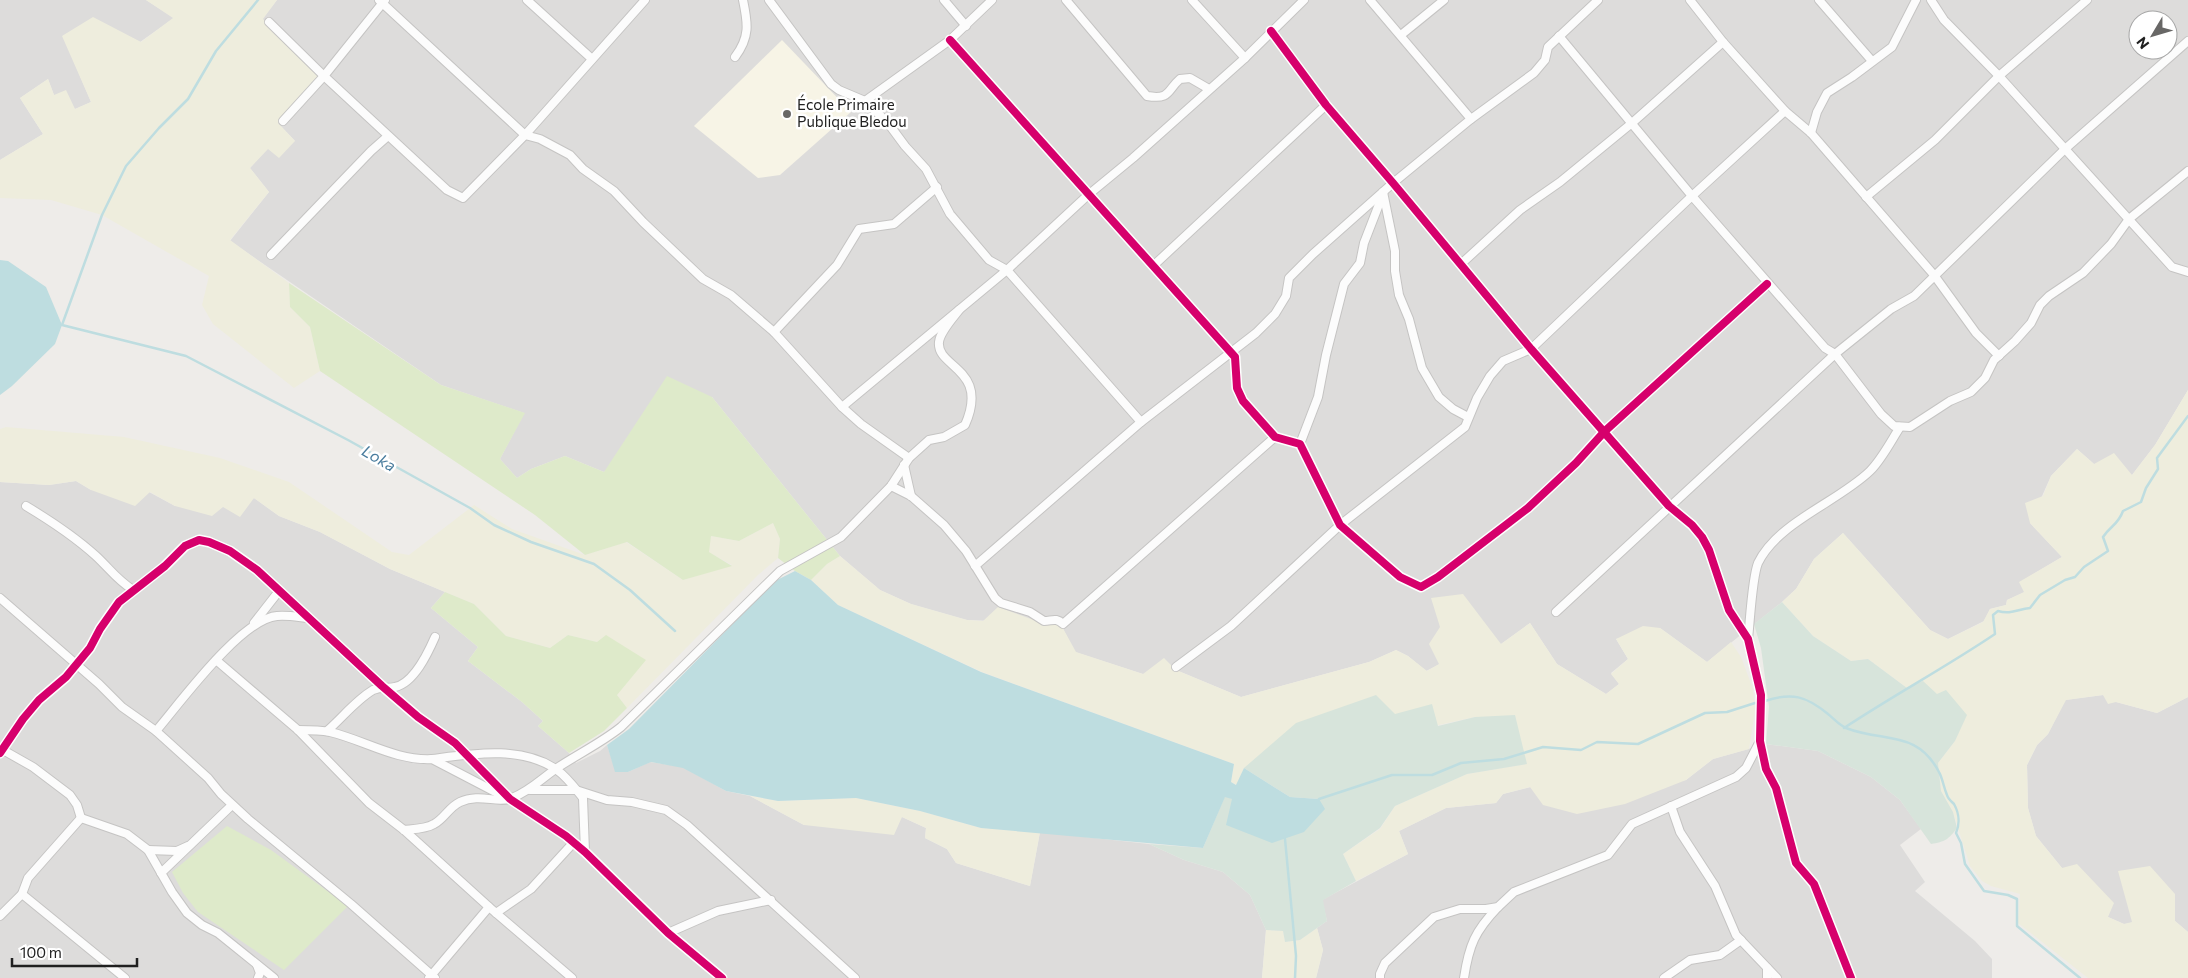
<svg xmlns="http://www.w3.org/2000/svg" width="2188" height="978" viewBox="0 0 2188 978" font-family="Commissioner,sans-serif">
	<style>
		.residential { fill: #dddcdb; fill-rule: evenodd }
		.education { fill: #f7f4e6 }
		.farmland { fill: #eeeddd }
		.grass { fill: #deeaca }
		.wetland { fill: #d7e4db }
		.water { fill: #bedde0 }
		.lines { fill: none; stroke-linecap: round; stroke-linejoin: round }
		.stream { stroke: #bedde0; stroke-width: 2.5 }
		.minor-casing { stroke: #c5c4c3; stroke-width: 10 }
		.minor { stroke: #fcfcfc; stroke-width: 8 }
		.cycleway-casing { stroke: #fff; stroke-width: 11 }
		.cycleway { stroke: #d6006c; stroke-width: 8 }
		.poi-dot { fill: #686766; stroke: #fff; stroke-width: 2 }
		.labels { text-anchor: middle; stroke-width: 5; stroke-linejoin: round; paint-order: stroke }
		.poi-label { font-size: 15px; fill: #202020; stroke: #fff; text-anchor: start }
		.water-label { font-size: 16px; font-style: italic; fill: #497c9d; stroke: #fff }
	</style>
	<rect width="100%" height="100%" fill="#eeece9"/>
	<!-- residential -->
	<g class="residential">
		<polygon points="0,0 146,0 174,18 140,42 93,18 63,36 91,102 75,109 54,95 48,79 20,98 43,134 0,160"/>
		<path d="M 277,0 L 2188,0 L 2188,390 L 2155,445 L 2132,475 L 2094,464 L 2077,449 L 2051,476 L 2030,523 L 2062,557 L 2020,582 L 2025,592 L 2007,600 L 2006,605 L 1990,609 L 1984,621 L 1948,639 L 1930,630 L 1843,533 L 1814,559 L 1796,589 L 1782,602 L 1707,662 L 1660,628 L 1616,639 L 1628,659 L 1611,673 L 1619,684 L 1606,694 L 1557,664 L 1530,623 L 1501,644 L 1440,627 L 1440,664 L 1426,671 L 1408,656 L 1396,650 L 1369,662 L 1241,697 L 1176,670 L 1143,674 L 1075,652 L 1060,623 L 967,620 L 911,604 L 880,590 L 840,556 L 712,397 L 604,472 L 565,456 L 531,469 L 517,478 L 500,459 L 524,413 L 441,385 L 230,241 L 269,192 L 250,168 L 268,148 L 295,141 L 278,123 L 321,77 L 262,19 ZM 2138,20 L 2168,20 L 2168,50 L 2138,50 Z"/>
		<polygon points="76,481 91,490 149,492 175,506 223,507 254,498 279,516 320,532 390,569 445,592 431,608 478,647 468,661 522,702 543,721 538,726 569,753 576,763 600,751 607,745 616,772 628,772 650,762 683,767 726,791 750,796 804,825 902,817 926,828 925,838 947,849 956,863 1030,886 1040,832 1149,844 1184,860 1223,872 1250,895 1266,930 1262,978 0,978 0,482 49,485"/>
		<polygon points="2103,695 2116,702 2157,713 2188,697 2188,932 2175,921 2175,894 2132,923 2124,924 2108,917 2062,868 2036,836 2028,808 2027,765 2037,745 2048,734 2065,700"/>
		<polygon points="1766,744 1818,751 1871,777 1900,800 1921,829 1900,845 1925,882 1915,891 1975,941 1992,959 1992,978 1316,978 1323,950 1317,928 1327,921 1322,900 1408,854 1399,831 1446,808 1496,803 1503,794 1531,787 1544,805 1686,780 1713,759"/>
	</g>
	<!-- education -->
	<polygon class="education" points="782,40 851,112 780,175 758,178 694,126"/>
	<!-- farmland -->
	<g class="farmland">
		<polygon points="146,0 277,0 263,19 322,77 278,123 295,141 279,158 268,149 250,168 269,192 230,240 289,283 290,307 310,327 320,371 294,388 213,324 202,305 209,276 102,215 51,200 0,198 0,160 43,134 20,98 48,79 54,95 66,90 75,109 91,102 62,36 93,17 141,42 173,18"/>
		<polygon points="2188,390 2188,697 2157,713 2116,702 2108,704 2103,695 2066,700 2048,734 2037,745 2027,765 2028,808 2036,836 2062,868 2077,864 2114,903 2108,917 2124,924 2132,922 2118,871 2150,866 2175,894 2175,921 2188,932 2188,978 2088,978 2018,923 2020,894 1991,886 1982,881 1970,866 1953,812 1941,791 1938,763 1955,741 1937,694 1907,688 1868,659 1851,661 1813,636 1782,602 1796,589 1814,559 1843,533 1930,630 1948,639 1983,622 1990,609 2006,605 2007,600 2024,592 2019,582 2062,557 2030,523 2025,503 2043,496 2051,476 2077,449 2094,464 2114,453 2132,475 2155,445"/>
		<polygon points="6,427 124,437 220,458 289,482 392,552 409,555 474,505 512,529 585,555 626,542 683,580 732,565 708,552 711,536 739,541 773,523 780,539 778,558 758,575 627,708 617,695 597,642 568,635 550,648 506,636 474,604 390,569 320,532 279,516 254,498 240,517 223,507 212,516 175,506 150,492 135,506 91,490 76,481 49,485 0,482 0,429"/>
		<polygon points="840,556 880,590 911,604 967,620 983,621 998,607 1042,623 1060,623 1076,652 1143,674 1164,658 1176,670 1241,697 1369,662 1396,650 1408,656 1427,671 1439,664 1429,644 1440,627 1431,598 1463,594 1501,644 1530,623 1557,664 1606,694 1619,684 1611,674 1628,659 1616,639 1643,626 1660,628 1707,662 1731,642 1741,657 1753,689 1755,711 1749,749 1713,759 1686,780 1625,804 1577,814 1543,805 1530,787 1503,794 1496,803 1446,808 1399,831 1408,854 1356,881 1343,854 1380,829 1395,806 1467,774 1526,764 1475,717 1244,768 1237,785 1231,782 1234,764 982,672 838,605 811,580 827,564"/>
		<polygon points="750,796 778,801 856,798 920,811 981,828 1040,832 1030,886 956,863 947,849 925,838 926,828 902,817 894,835 804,825"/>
		<polygon points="1317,928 1323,950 1316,978 1262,978 1266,930 1283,931 1285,942 1300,940"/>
	</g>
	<!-- grass -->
	<g class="grass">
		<polygon points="289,283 441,385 525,413 500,459 517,478 531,469 565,456 604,472 667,376 712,397 840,556 827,564 811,580 795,571 778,558 780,539 773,523 739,541 711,536 709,552 732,566 683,580 627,542 585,555 535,515 320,371 310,327 290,307"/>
		<polygon points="445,592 474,604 506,636 550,648 568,635 597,642 606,635 646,660 617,695 627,708 604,731 569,753 538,726 543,721 522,702 468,661 478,647 431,608"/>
		<polygon points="227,826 271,850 348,906 284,970 198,912 183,893 172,872"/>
	</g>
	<!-- wetland -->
	<g class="wetland">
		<path d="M 1782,602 L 1813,636 L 1851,661 L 1868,659 L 1907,688 L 1923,681 L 1937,694 L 1946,690 L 1967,715 L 1955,741 L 1938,763 L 1941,791 L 1953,812 L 1957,828 C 1949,839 1945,842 1931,844 L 1900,800 L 1871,777 L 1818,751 L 1766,744 L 1769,707 L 1761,648 L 1754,624 Z"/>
		<polygon points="1376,695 1395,714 1432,704 1438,726 1475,717 1515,715 1527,764 1467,774 1395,806 1380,828 1343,854 1356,881 1323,900 1327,921 1300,940 1285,942 1283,931 1266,930 1250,895 1223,872 1184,860 1149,844 1203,848 1225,796 1233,799 1227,825 1319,799 1290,797 1244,768 1296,723"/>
	</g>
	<!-- water -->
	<g class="water">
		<polygon points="0,260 8,261 46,287 62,325 55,344 12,386 0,395"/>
		<polygon points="795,571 811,580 838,605 981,672 1234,764 1231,782 1236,785 1244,768 1290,797 1319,799 1325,809 1304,832 1272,843 1226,825 1232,799 1225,797 1203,848 981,828 920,811 856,798 778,801 726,791 683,768 651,762 628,772 615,772 607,745 629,729 775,581"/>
	</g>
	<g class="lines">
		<!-- stream -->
		<g class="stream">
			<polyline points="258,0 216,51 188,99 159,128 126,166 102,215 62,325 186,356 348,440 470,508 494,525 531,542 594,564 630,590 675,631"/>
			<path d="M 1765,701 C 1792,692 1806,696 1828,714 C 1833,718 1839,725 1846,728 C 1884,743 1918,729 1940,774 C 1943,781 1944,788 1947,795 C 1948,799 1951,801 1954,804 C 1959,813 1960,824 1956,833 L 1961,843 L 1965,864 L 1984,891 L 2008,895 L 2017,899 L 2017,926 L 2080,978"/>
			<path d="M 1844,728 C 1894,695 1946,667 1995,634 L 1993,615 L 1998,611 C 2011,615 2018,609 2030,608 L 2040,595 L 2065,580 L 2075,577 L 2084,567 L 2108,551 L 2103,537 C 2111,525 2118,525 2123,511 L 2141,502 L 2146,488 L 2158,469 L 2157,458 L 2188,416"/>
			<polyline points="1319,799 1392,775 1432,775 1461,763 1504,759 1543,747 1581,750 1597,742 1638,744 1705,713 1727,712 1755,703"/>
			<polyline points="1285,839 1296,956 1295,978"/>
		</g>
		<defs>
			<g id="minor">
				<polyline points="379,0 525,135 540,139 570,155 583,169 614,191 643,222 703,279 731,295 774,332 842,407 861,424 909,458"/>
				<polyline points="527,0 592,59"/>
				<polyline points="769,0 831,84 839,90 865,101 888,123 905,146 926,169 950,214 989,260 1007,270 1141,422"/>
				<polyline points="944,0 966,26"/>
				<path d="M 1066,0 L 1147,96 C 1171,100 1167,90 1180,79 L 1190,78 L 1209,89"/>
				<polyline points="1192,0 1245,58"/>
				<polyline points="1370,0 1471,119"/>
				<polyline points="1690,0 1723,42 1785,111 1811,133 1934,275 1976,333 1999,356"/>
				<polyline points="1819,0 1872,61"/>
				<polyline points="1931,0 1944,20 1999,76 2172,267 2188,272"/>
				<polyline points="269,22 324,76 447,190 463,198 525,135 645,0"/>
				<polyline points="1271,31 1326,105 1393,183 1531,349 1669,506 1692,525 1702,537 1709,550 1729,610 1748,639 1761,695 1760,741 1766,769 1776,788 1796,863 1814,884 1851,978"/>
				<polyline points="1401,35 1444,0"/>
				<polyline points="1559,36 1692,196 1825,348 1835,354 1881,414 1894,426 1910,427 1950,401 1971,392 1985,378 1994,360 2015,341 2031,323 2040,305 2049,296 2083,273 2111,244 2129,219 2188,171"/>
				<polyline points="950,40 1235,357 1237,388 1243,401 1275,437 1300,444 1340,525 1400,577 1421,587 1438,577 1528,508 1576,463 1605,431 1767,284"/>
				<path d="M 735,57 C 750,37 748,24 743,0"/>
				<polyline points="865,101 950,40 992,0"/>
				<polyline points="283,121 324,76 385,0"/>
				<polyline points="1811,133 1817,112 1827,93 1852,77 1892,47 1916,0"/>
				<polyline points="1383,192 1395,251 1395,271 1399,295 1409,319 1422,368 1439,397 1453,409 1468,417"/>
				<polyline points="1866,197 1935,140 1999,76 2087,0"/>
				<polyline points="271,255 371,151 388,136"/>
				<polyline points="1461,264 1520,210 1560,182 1632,123 1723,42"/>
				<polyline points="1153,266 1326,105"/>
				<polyline points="774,332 837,265 859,229 894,224 937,187"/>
				<polyline points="842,407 1007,270 1088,195 1133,158 1245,58 1304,0"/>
				<polyline points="1300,444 1318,397 1326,355 1344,284 1360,263 1364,243 1383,194"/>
				<polyline points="904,465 911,496"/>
				<path d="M 891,486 L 911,496 L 944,525 L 966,551 L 995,598 L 1001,603 L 1030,612 L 1044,621 C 1052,621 1056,617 1063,624 L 1275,437"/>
				<path d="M 26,506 C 51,521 74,536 96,556 C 110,569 116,579 133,590"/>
				<polyline points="975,566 1141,422 1256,333 1275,314 1286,296 1289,278 1313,254 1393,183 1471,119 1534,73 1545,60 1548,47 1598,0"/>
				<polyline points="0,598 99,684 122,707 156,731 208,778 221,794 248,819 351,904 435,978"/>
				<polyline points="1556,612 1835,354 1891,309 1914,296 2065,149 2188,41"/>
				<polyline points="254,623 279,591"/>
				<path d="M 1748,639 C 1750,622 1752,578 1758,563 C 1778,522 1838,502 1870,471 C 1882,459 1891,441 1900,427"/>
				<polyline points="216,660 298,730 369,803 404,830 489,907 572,978"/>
				<polyline points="1176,667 1231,626 1340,525 1465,427 1477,398 1490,376 1503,361 1531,349 1692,196 1785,111"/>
				<path d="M 298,730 C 308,730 320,730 330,732 C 364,740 396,761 432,759 L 503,796"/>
				<path d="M 156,731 C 180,703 241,619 277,616 C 287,615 298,617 308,618"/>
				<path d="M 327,731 C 342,718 356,700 373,690 C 382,686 387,689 395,687 C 414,683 428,653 435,637"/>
				<polyline points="3,750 33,767 70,795 77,805 81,818"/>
				<polyline points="0,753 23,719 39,700 66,677 90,648 100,629 119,602 165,566 185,546 199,540 209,542 230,551 257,570 382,686 418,717 455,743 510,799 566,836 585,852 668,933 722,978"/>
				<path d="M 432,759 C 471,754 522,745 557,770 C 567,777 575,788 583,798 L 585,852"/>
				<polyline points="530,790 576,790 607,800 632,802 666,810 687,825 855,978"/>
				<polyline points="1671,806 1680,832 1715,886 1736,935 1777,978"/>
				<polyline points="81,818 127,834 148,850 172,892 187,913 202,925 218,933 274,978"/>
				<path d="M 404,830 C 414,829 426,829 434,824 C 444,819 449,807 460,802 C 480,793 498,804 512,798 C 530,791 541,779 557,768 C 578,754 601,743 621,727 L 780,571 L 841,537 L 891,486 L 909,458 L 929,440 L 944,437 L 965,425 C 990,368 936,368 939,342 C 940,332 953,318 959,310"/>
				<polyline points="148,850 177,851 188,846"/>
				<polyline points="161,873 232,805"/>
				<polyline points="22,894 125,978"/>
				<polyline points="496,913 531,889 574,842"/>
				<polyline points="0,916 22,894 28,878 81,818"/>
				<polyline points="668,933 718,911 771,900"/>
				<polyline points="257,965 260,973 258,978"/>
				<polyline points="429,978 489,907"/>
				<polyline points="1380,978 1380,974 1385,963 1434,917 1460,909 1486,909 1498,907 1514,892 1608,855 1632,824 1736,777 1746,768 1760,741"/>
				<path d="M 1464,978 C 1469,945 1475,931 1498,907"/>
				<polyline points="1664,978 1690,960 1720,955 1741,940"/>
				<polyline points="1767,978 1767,968"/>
			</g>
		</defs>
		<!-- minor casing -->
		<use href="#minor" class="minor-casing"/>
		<!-- minor -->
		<use href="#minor" class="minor"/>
		<defs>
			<g id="cycleway">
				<polyline points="1271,31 1326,105 1393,183 1531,349 1669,506 1692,525 1702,537 1709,550 1729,610 1748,639 1761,695 1760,741 1766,769 1776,788 1796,863 1814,884 1851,978"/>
				<polyline points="950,40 1235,357 1237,388 1243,401 1275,437 1300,444 1340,525 1400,577 1421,587 1438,577 1528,508 1576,463 1605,431 1767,284"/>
				<polyline points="0,753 23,719 39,700 66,677 90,648 100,629 119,602 165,566 185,546 199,540 209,542 230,551 257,570 382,686 418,717 455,743 510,799 566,836 585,852 668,933 722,978"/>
			</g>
		</defs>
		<!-- cycleway casing -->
		<use href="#cycleway" class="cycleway-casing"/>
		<!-- cycleway -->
		<use href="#cycleway" class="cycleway"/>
	</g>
	<!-- markers -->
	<circle class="poi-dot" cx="787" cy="114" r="5"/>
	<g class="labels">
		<!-- poi labels -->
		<g class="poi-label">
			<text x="797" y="110">École Primaire<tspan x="797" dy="17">Publique Bledou</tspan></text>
		</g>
		<!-- water labels -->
		<g class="water-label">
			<text transform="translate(379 458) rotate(30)" y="6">Loka</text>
		</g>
	</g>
	<!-- north arrow -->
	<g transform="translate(2153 35) rotate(232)"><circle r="24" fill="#ffffff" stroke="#a6a6a6"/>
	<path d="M0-4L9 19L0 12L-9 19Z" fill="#686766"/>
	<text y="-8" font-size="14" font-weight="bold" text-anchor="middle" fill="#202020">N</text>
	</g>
	<!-- scale -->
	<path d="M12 958v8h125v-8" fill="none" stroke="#202020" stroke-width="2.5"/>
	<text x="20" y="958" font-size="15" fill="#202020" stroke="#ffffff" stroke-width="4" paint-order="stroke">100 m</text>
</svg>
